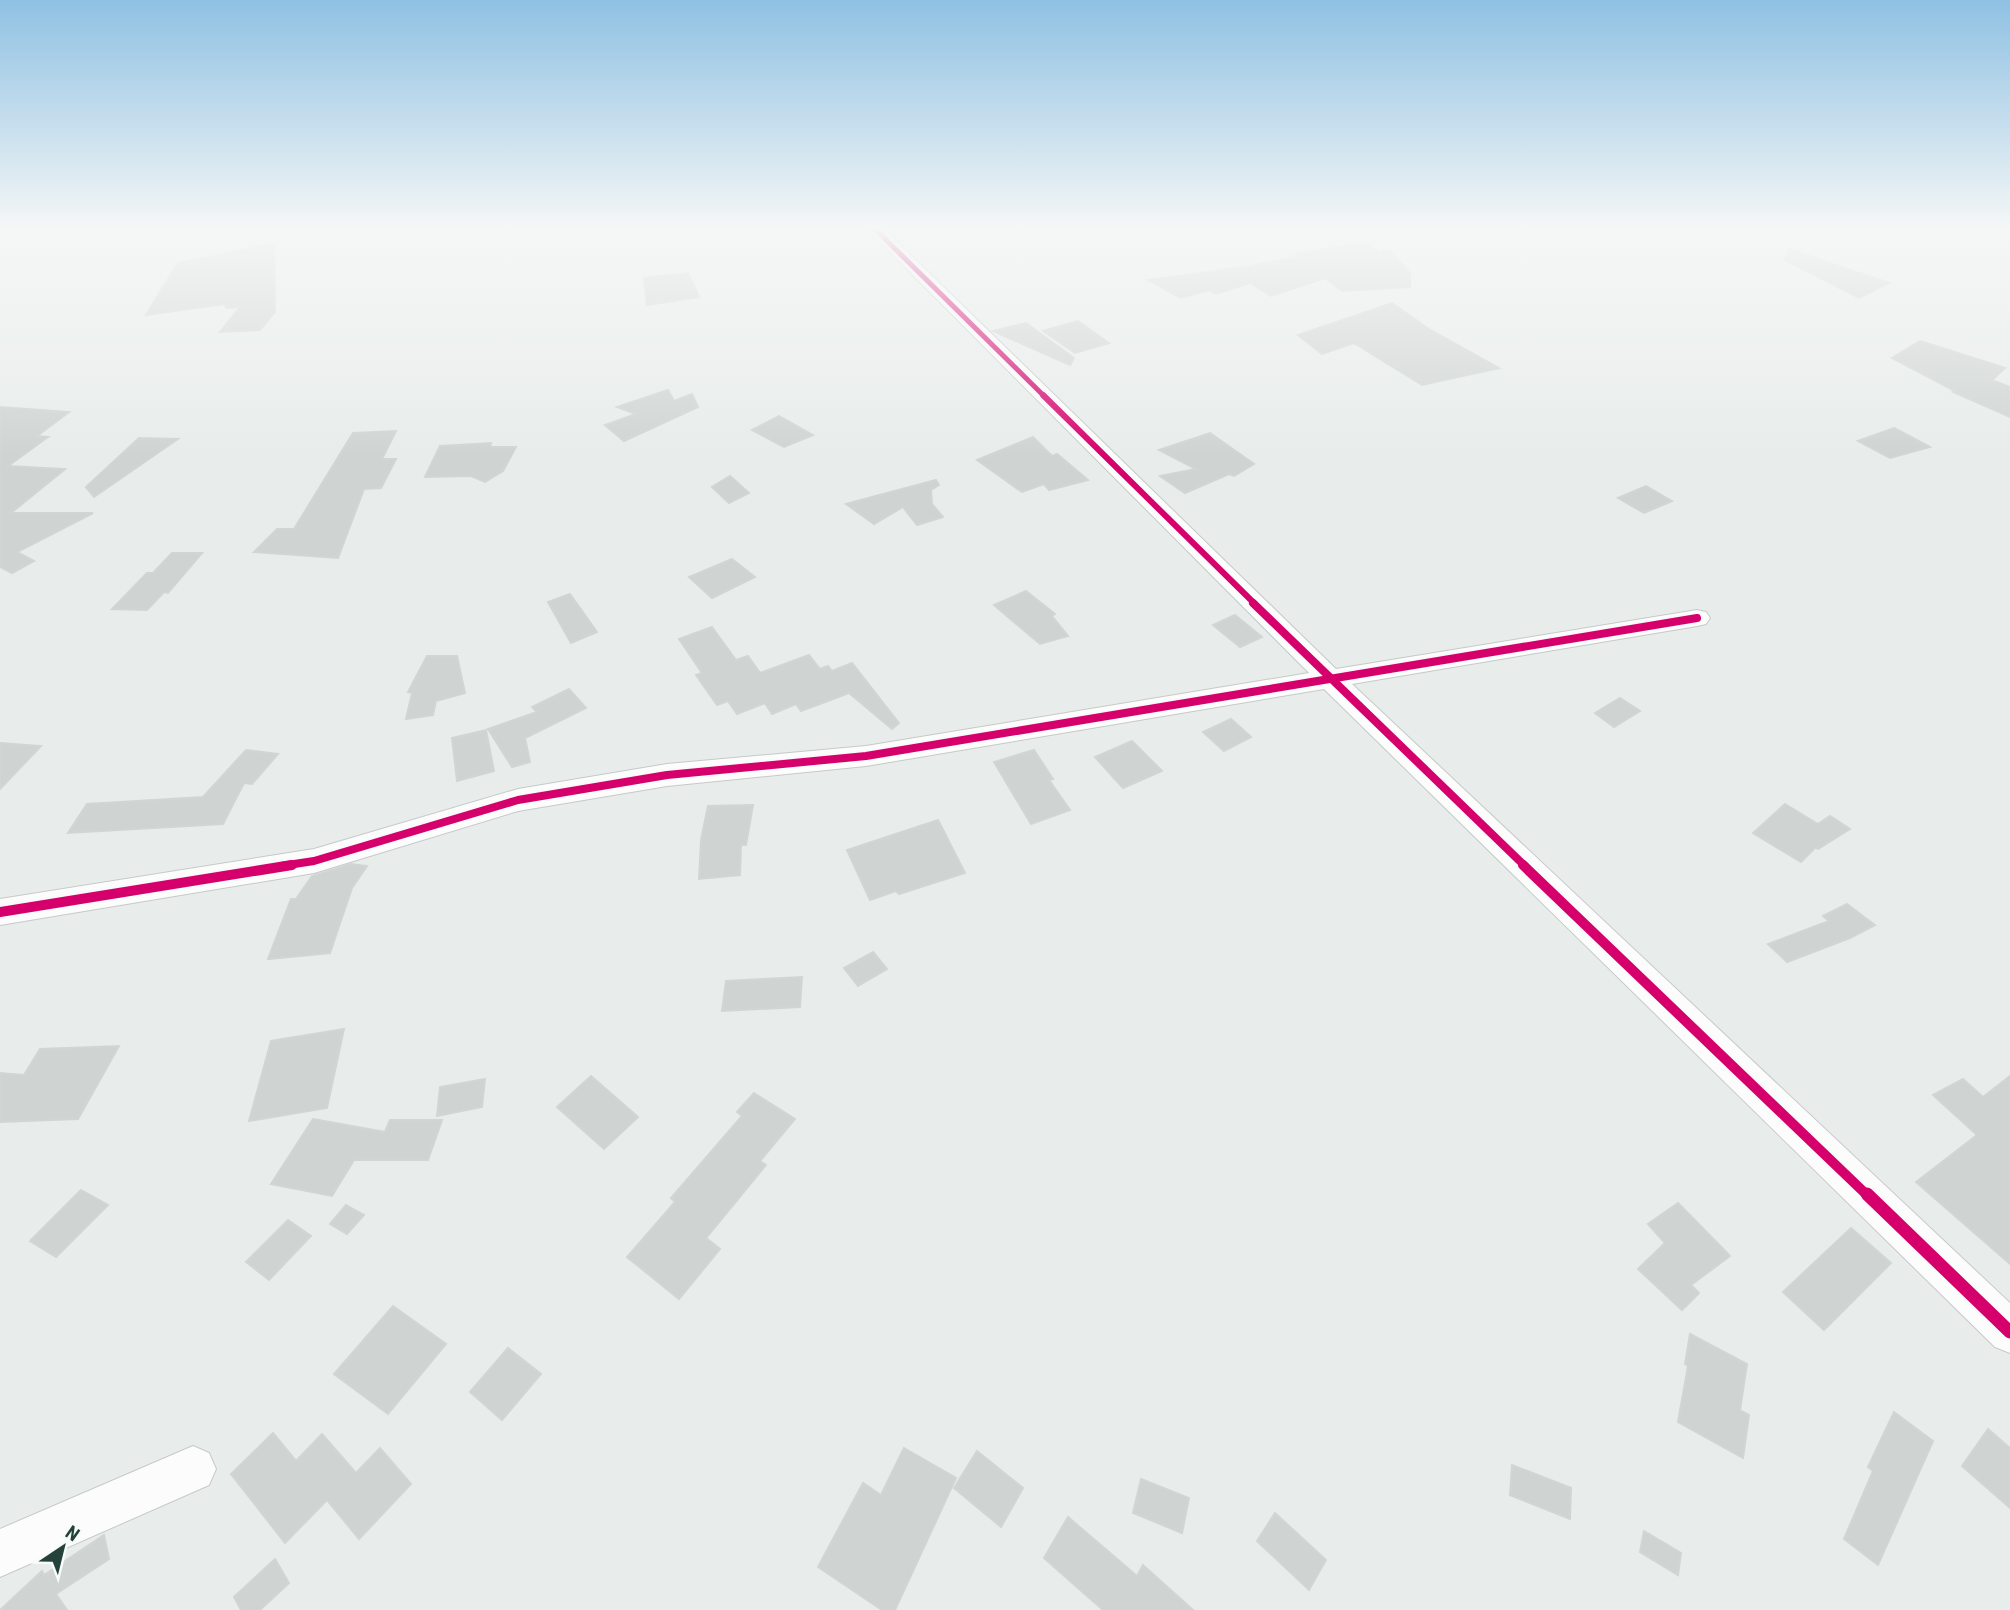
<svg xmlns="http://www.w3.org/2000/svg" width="2010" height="1610" viewBox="0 0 2010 1610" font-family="'Roboto Condensed',sans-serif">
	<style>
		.building { fill: #cfd4d2; stroke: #d1d6d4; stroke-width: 2 }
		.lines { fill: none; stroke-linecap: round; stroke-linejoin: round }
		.street-casing { stroke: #c5cac8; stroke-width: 2 }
		.street { fill: #fcfcfc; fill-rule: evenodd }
		.cycleway-far4-casing { stroke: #f7fbf9; stroke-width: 8 }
		.cycleway-far3-casing { stroke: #f7fbf9; stroke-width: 10 }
		.cycleway-far2-casing { stroke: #f7fbf9; stroke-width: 12 }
		.cycleway-far1-casing { stroke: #f7fbf9; stroke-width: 15 }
		.cycleway-casing { stroke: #f7fbf9; stroke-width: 18 }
		.cycleway-far4 { stroke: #d6006c; stroke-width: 5 }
		.cycleway-far3 { stroke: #d6006c; stroke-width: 6 }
		.cycleway-far2 { stroke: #d6006c; stroke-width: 8 }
		.cycleway-far1 { stroke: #d6006c; stroke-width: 10 }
		.cycleway { stroke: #d6006c; stroke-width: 13 }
	</style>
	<rect width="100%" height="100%" fill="#e8edeb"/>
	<!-- building -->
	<g class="building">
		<polygon points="1365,243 1381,253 1389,250 1410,273 1410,287 1342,291 1325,278 1271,296 1250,283 1216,294 1209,290 1181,298 1148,280 1245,267 1300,256 1296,254"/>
		<polygon points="274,244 275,312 260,330 220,332 240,307 226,308 225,304 146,315 178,263"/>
		<polygon points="1789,249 1889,283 1859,298 1785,260"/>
		<polygon points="688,273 699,297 647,305 644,278"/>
		<polygon points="1392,303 1429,329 1499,368 1422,385 1354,343 1322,354 1298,335"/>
		<polygon points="1078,321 1109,343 1075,353 1043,331"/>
		<polygon points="1026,323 1074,358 1070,365 993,331"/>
		<polygon points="1920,341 2005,368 1992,380 2010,387 2010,417 1953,392 1955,391 1892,358"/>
		<polygon points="668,390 674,401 692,394 698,407 624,441 605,425 636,414 617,407"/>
		<polygon points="0,407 69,412 37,436 48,437 8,466 65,469 11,513 93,513 17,552 34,561 12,573 0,567"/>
		<polygon points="779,416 813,435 784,447 752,430"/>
		<polygon points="1894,428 1930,447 1890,458 1858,441"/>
		<polygon points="396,431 382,459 396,459 381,488 364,489 338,558 254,552 277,529 294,529 353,433"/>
		<polygon points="1210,433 1254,464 1234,476 1229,474 1185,493 1160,476 1196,469 1159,450"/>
		<polygon points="1033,437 1052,456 1057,454 1088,480 1049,490 1044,484 1022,492 977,460"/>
		<polygon points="139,438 178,439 94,497 86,487"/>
		<polygon points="491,443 490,447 516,447 503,471 485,482 471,476 425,477 440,446"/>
		<polygon points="730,476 749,493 729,503 712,487"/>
		<polygon points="936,480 939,485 931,490 932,504 943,517 917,525 903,507 874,524 846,504"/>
		<polygon points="1646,486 1672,501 1644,513 1618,498"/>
		<polygon points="172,553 202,553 168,593 164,592 147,610 112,609 147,573 153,573"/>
		<polygon points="732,559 755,577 712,598 689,577"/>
		<polygon points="1026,591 1055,614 1052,616 1068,636 1040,644 994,605"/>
		<polygon points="570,594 597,632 571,643 548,602"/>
		<polygon points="1235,615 1262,637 1240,647 1213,625"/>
		<polygon points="712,627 736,660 748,656 760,673 809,655 820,669 828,666 832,671 852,663 899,723 892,729 849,693 801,711 796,704 772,714 765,703 737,714 728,701 717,705 696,675 702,673 679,639"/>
		<polygon points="427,656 457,656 465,693 436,701 433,715 406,719 412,693 408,692"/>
		<polygon points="569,689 586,708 525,738 530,762 512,767 488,729 537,712 532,707"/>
		<polygon points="1620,698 1640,711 1614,727 1595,713"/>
		<polygon points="1231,719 1251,737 1224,751 1203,732"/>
		<polygon points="486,730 494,771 457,781 452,738"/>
		<polygon points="1132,741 1162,771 1123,788 1095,757"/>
		<polygon points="0,743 41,746 0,789"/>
		<polygon points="246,750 278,754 252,784 244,783 223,824 68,833 87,804 203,797"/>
		<polygon points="1034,750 1053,779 1049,780 1070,810 1031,824 994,762"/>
		<polygon points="1785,804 1818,824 1830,816 1850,829 1818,849 1816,847 1801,862 1753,833"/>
		<polygon points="753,805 746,845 741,845 740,875 699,879 701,840 708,806"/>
		<polygon points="938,820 965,873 899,894 896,891 870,900 847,850"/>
		<polygon points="351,864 367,866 352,888 330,953 268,959 291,899 296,899 312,876"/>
		<polygon points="1847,904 1875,925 1850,938 1787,962 1768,944 1829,921 1823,916"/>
		<polygon points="873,952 887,969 858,986 844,968"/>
		<polygon points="802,977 800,1007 722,1011 726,981"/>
		<polygon points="344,1029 327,1108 249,1121 271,1041"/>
		<polygon points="119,1046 78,1119 0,1122 0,1073 24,1075 40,1049"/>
		<polygon points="591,1076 638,1117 604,1149 557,1107"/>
		<polygon points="2010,1076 2010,1264 1916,1182 1977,1135 1933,1095 1963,1079 1983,1097"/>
		<polygon points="485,1079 482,1107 437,1116 440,1087"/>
		<polygon points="754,1093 795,1119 760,1161 766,1165 706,1238 720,1249 679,1299 627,1257 675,1202 671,1198 742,1116 737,1112"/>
		<polygon points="313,1119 385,1132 390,1120 442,1120 428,1160 354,1160 332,1196 271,1184"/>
		<polygon points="81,1190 108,1205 56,1257 30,1241"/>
		<polygon points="1678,1203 1730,1256 1691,1285 1699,1293 1682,1310 1638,1269 1665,1243 1648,1224"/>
		<polygon points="346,1205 364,1215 347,1234 330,1224"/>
		<polygon points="288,1220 311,1236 269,1280 246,1262"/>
		<polygon points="1851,1228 1891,1263 1824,1330 1783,1292"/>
		<polygon points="393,1306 446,1344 388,1414 334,1374"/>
		<polygon points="1690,1334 1747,1364 1740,1410 1749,1415 1743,1458 1678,1422 1688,1366 1685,1364"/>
		<polygon points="508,1348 541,1374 502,1420 470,1392"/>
		<polygon points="1894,1412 1933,1441 1878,1565 1844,1539 1873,1471 1868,1467"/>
		<polygon points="1988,1429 2010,1448 2010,1508 1962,1466"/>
		<polygon points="273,1433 296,1461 322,1434 356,1473 380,1448 411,1484 359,1539 327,1500 285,1543 231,1474"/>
		<polygon points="904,1448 956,1478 895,1610 882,1610 818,1567 863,1483 881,1495"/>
		<polygon points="977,1451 1023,1488 1001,1527 954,1488"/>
		<polygon points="1512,1465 1571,1488 1570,1519 1510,1495"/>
		<polygon points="1141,1479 1189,1498 1182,1533 1133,1513"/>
		<polygon points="1275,1513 1326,1560 1309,1590 1257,1541"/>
		<polygon points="1068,1517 1137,1576 1143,1565 1193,1610 1103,1610 1044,1558"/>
		<polygon points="1644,1531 1681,1553 1678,1575 1640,1552"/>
		<polygon points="104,1535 109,1559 56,1594 67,1610 0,1610 42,1571 44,1575"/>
		<polygon points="275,1559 289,1583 260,1610 241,1610 234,1597"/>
	</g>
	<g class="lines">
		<defs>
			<g id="street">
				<polygon points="868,230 885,230 1336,669 1697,610 1706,612 1710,618 1706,624 1697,626 1352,684 2010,1303 2010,1353 1995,1347 1324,689 866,766 667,786 518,811 314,873 0,925 0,899 314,849 518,789 667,764 866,746 1309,673"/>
				<polygon points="193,1446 209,1453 216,1469 209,1485 0,1577 0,1529"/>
			</g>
		</defs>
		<!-- street casing -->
		<use href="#street" class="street-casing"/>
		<!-- street -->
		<use href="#street" class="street"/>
		<defs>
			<polyline id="cycleway-far4" points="876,230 1044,396"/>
			<polyline id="cycleway-far3" points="1043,395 1255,604"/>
			<g id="cycleway-far2">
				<polyline points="1253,603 1525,866"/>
				<polyline points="281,866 314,861 518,800 667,775 866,756 1697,618"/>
			</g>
			<g id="cycleway-far1">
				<polyline points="1523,865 1868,1196"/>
				<polyline points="0,912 292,865"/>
			</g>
			<polyline id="cycleway" points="1867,1194 2010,1332"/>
		</defs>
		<!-- cycleway-far4 casing -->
		<use href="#cycleway-far4" class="cycleway-far4-casing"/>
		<!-- cycleway-far3 casing -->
		<use href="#cycleway-far3" class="cycleway-far3-casing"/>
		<!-- cycleway-far2 casing -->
		<use href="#cycleway-far2" class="cycleway-far2-casing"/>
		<!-- cycleway-far1 casing -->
		<use href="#cycleway-far1" class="cycleway-far1-casing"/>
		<!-- cycleway casing -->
		<use href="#cycleway" class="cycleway-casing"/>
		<!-- cycleway-far4 -->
		<use href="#cycleway-far4" class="cycleway-far4"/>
		<!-- cycleway-far3 -->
		<use href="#cycleway-far3" class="cycleway-far3"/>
		<!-- cycleway-far2 -->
		<use href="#cycleway-far2" class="cycleway-far2"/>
		<!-- cycleway-far1 -->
		<use href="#cycleway-far1" class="cycleway-far1"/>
		<!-- cycleway -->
		<use href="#cycleway" class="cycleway"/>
	</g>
	<!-- sky -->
	<linearGradient id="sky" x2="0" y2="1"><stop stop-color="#8fc1e3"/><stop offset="0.5" stop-color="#f5f7f6"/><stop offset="1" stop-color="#f5f7f6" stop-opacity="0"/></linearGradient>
	<rect width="2010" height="456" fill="url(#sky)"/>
	<!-- north arrow -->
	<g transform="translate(63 1547) rotate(35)" stroke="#f7fbf9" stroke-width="5" paint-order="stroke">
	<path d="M0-5L12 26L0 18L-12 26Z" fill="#24423a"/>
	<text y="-10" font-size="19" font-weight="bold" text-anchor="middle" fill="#24423a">N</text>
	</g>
</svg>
